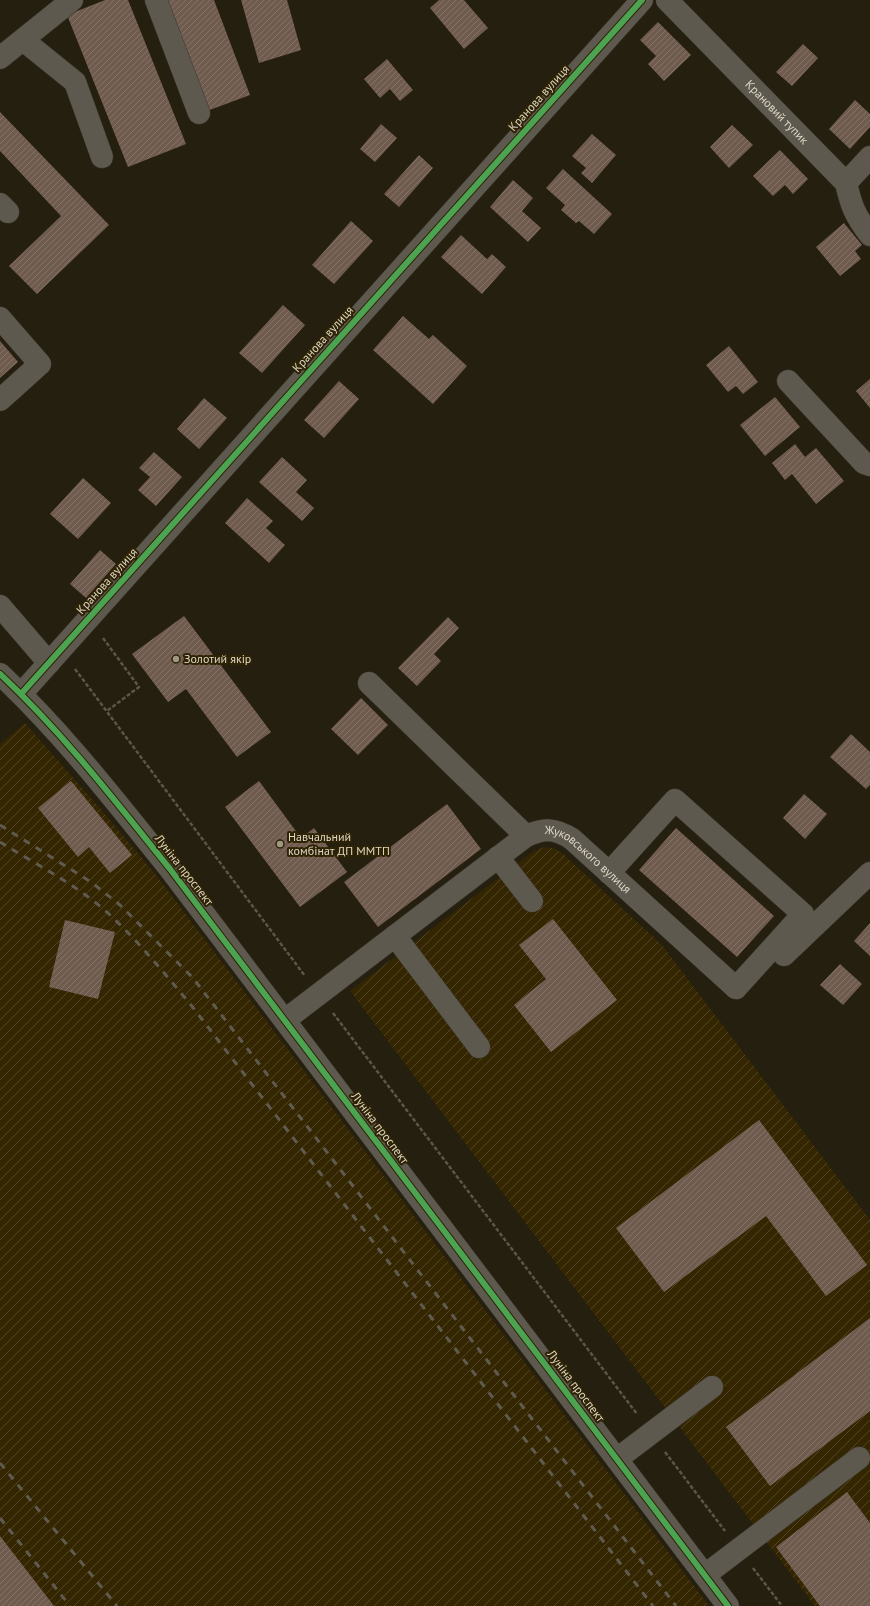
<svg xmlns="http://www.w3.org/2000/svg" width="870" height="1606" viewBox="0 0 870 1606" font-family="'PT Sans',sans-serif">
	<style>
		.industrial { fill: url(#industrial-furrows) }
		.building { fill: url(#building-hatch) }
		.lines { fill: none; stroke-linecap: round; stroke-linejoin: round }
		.minor-casing { stroke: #3c372d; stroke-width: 23 }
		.path { stroke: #5b564b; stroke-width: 2.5; stroke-dasharray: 4 2; stroke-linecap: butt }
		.minor { stroke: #5e594e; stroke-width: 22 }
		.rail { stroke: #605b50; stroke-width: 3; stroke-dasharray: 7 7; stroke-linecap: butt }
		.cycleway-casing { stroke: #2f2305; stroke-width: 8 }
		.cycleway { stroke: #4ca352; stroke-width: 6 }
		.poi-dot { fill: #9d9786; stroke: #2f2305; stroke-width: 1.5 }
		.labels { text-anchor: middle; stroke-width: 4; stroke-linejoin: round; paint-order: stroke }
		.street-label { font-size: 12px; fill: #ded7c6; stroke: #2f2305 }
		.poi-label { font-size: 12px; fill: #ded7c6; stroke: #2f2305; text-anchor: start }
	</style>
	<defs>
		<pattern id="industrial-furrows" width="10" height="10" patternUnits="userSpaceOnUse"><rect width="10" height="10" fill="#352602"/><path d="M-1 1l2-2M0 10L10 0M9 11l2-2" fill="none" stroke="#524525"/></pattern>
		<pattern id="building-hatch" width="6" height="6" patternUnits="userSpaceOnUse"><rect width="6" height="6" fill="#705b4f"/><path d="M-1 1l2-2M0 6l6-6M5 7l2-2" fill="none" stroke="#847267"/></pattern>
	</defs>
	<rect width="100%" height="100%" fill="#251f0f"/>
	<!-- industrial -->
	<g class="industrial">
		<polygon points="25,723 104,813 156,875 709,1606 0,1606 0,744"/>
		<polygon points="544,847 553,848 562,853 662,945 870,1220 870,1606 815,1606 350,991 534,851"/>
	</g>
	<!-- building -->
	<g class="building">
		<polygon points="105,0 128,0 186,144 128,167 67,15"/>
		<polygon points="166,0 214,0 250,95 207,111"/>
		<polygon points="241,0 287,0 301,50 259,63"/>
		<polygon points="439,0 464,0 488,28 464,49 430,8"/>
		<polygon points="658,22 691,55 664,81 648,64 656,56 640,40"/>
		<polygon points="803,44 818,58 792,86 776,72"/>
		<polygon points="387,59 413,90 400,101 390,89 380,98 364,79"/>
		<polygon points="855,100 870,114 870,127 850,149 829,129"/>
		<polygon points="0,112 109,225 37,294 9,266 61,216 0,151"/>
		<polygon points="381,124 397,138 375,162 360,149"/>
		<polygon points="732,125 753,145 729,168 710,147"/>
		<polygon points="592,134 616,155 592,183 581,173 586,168 572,156"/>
		<polygon points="780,150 808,179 793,194 785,185 773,196 753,176"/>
		<polygon points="419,155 433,168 399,207 384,194"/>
		<polygon points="563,169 612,214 594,234 579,221 576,223 561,210 565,205 546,188"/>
		<polygon points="513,180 533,198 522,211 541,228 528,242 490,207"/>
		<polygon points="351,221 373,241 334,284 312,265"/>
		<polygon points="844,223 862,245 855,251 861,259 840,276 816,247"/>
		<polygon points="461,235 487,259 492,254 506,267 482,294 441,257"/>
		<polygon points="283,305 305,325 262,373 239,353"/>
		<polygon points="403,316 429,339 433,335 467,366 433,404 373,350"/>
		<polygon points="0,341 18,362 0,378"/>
		<polygon points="729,346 758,382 743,394 736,386 728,392 706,365"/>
		<polygon points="870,379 870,408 856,391"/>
		<polygon points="339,381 359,399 324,438 304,420"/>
		<polygon points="775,397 800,427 765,456 740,425"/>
		<polygon points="204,398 227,418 199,449 177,429"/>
		<polygon points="795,444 805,457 816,448 844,481 816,504 792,474 785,480 772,463"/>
		<polygon points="154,452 182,477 156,506 138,490 150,477 139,468"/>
		<polygon points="282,457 307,480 296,492 314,508 302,521 259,482"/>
		<polygon points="83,478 111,503 78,539 50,514"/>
		<polygon points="247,498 273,521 266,528 285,545 269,563 225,523"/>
		<polygon points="100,550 116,564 86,598 70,584"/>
		<polygon points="184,616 271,732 237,757 186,689 168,702 132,654"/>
		<polygon points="448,617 459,628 434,654 441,661 417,686 398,668"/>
		<polygon points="361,698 388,725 358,755 331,729"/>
		<polygon points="851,734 870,752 870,785 866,789 830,757"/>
		<polygon points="71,781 132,855 110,873 89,847 78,857 38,808"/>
		<polygon points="259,781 301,838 314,828 347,872 300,907 225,807"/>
		<polygon points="804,794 827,814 805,839 783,818"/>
		<polygon points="447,804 481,849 378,927 344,882"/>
		<polygon points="676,828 774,916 737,957 639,870"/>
		<polygon points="553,919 617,1000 551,1052 514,1005 546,979 519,945"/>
		<polygon points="65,920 115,932 98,999 49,987"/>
		<polygon points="870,923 870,956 854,941"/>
		<polygon points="840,964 862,984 843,1005 820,985"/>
		<polygon points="759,1120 867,1265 826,1296 766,1216 664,1292 616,1228"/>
		<polygon points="870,1318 870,1411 770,1486 726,1427"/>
		<polygon points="847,1492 870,1523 870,1606 820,1606 776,1547"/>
		<polygon points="0,1536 54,1606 0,1606"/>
	</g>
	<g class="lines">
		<defs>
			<g id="minor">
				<polyline points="156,0 199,113"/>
				<path id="s1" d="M 667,0 L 846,183 C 851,205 855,216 870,235"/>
				<polyline points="23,40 75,82 102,157"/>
				<polyline points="0,58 72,0"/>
				<polyline points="846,183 870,157"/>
				<polyline points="0,204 8,212"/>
				<polyline points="0,318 40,364 0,400"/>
				<polyline points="788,381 864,463 870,465"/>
				<polyline points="0,606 49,663"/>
				<path d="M 0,674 C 63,733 116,802 170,869 L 728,1606"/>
				<polyline points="369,683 526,836"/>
				<polyline points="21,694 642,0"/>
				<polyline points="498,857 532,901"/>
				<polyline points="609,873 675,800 803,914 736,988"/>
				<polyline points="395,936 479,1047"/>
				<polyline points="784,955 870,873"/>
				<path id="s2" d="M 285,1020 L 526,836 C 544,828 555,828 572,839 L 736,988"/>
				<polyline points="617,1459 712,1387"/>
				<polyline points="705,1575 859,1458"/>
			</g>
		</defs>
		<!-- minor casing -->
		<use href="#minor" class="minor-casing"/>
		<!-- path -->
		<g class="path">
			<polyline points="103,638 139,687 107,711"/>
			<polyline points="75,669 305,976"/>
			<polyline points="333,1013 637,1414"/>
			<polyline points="665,1452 725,1531"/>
			<polyline points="753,1568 782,1606"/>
		</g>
		<!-- minor -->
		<use href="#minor" class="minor"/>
		<!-- rail -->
		<g class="rail">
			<polyline points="0,825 91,882 120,905 193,978 676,1606"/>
			<path d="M 0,842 C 37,865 77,885 109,914 C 139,942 165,974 191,1005 L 653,1606"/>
			<polyline points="0,1463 117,1606"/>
			<polyline points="0,1518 70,1606"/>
		</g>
		<defs>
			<g id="cycleway">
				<path d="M 0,674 C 63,733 116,802 170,869 L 728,1606"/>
				<polyline points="21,694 642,0"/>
			</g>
		</defs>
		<!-- cycleway casing -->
		<use href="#cycleway" class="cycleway-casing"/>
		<!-- cycleway -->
		<use href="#cycleway" class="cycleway"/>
	</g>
	<!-- markers -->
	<g class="poi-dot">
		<circle cx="176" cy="659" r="4"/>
		<circle cx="280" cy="844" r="4"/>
	</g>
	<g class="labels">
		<!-- street labels -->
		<g class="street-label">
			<text transform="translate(539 98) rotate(-48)" y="4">Кранова вулиця</text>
			<text dy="4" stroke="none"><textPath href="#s1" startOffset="157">Крановий тупик</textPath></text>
			<text transform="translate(323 339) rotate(-48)" y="4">Кранова вулиця</text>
			<text transform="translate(107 581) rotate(-48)" y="4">Кранова вулиця</text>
			<text dy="4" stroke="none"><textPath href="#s2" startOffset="376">Жуковського вулиця</textPath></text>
			<text transform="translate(184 870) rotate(52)" y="4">Луніна проспект</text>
			<text transform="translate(380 1128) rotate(53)" y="4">Луніна проспект</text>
			<text transform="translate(576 1386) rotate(53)" y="4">Луніна проспект</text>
		</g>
		<!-- poi labels -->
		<g class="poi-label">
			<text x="184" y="663">Золотий якір</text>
			<text x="288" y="841">Навчальний<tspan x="288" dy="14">комбінат ДП ММТП</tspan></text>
		</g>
	</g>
</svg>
